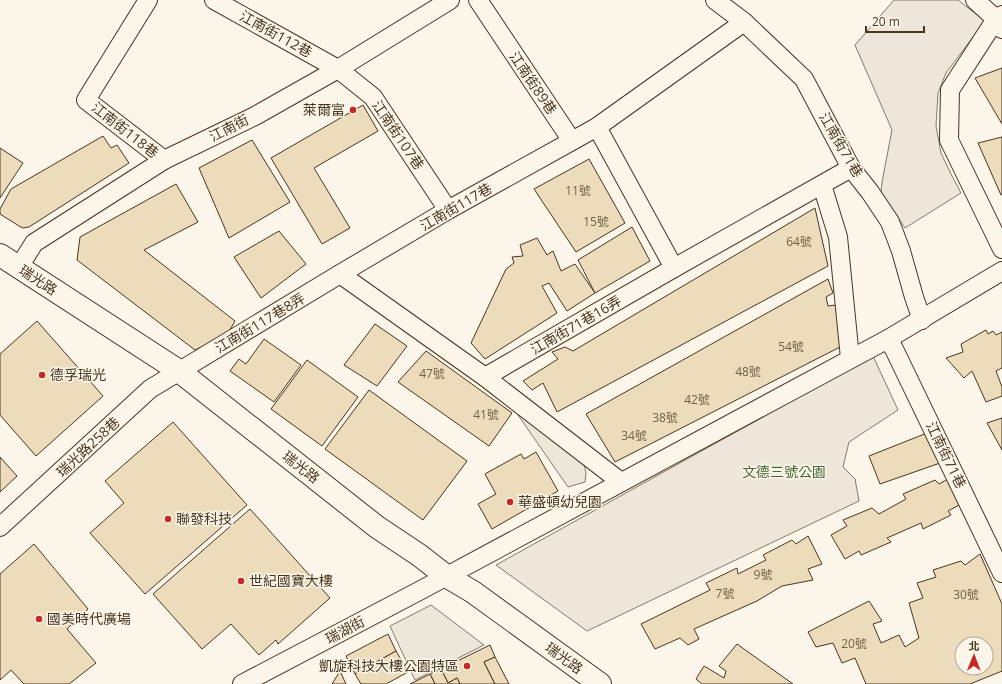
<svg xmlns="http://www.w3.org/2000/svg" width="1002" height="684" viewBox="0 0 1002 684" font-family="'Open Sans','Noto Sans TC',sans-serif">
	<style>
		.green { fill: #ede6d9; stroke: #887966 }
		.parking { fill: #ede7d9; stroke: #887966 }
		.building { fill: #ecdcbc; stroke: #4a3520; fill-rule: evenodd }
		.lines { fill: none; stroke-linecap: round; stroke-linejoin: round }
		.minor-casing { stroke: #4a3520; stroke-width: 20 }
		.tertiary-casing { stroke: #4a3520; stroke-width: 24 }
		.minor { stroke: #fbf6e9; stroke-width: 18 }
		.tertiary { stroke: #fbf6e9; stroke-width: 22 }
		.poi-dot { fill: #c62828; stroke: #fbf6e9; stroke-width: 1.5 }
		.labels { text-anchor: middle; stroke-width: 3; stroke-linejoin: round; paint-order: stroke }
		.number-label { font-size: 12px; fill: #725f47 }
		.street-label { font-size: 14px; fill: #4a3520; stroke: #fbf6e9 }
		.poi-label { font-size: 14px; fill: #4a3520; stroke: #fbf6e9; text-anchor: start }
		.park-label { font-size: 14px; fill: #436837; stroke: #fbf6e9 }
	</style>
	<rect width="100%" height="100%" fill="#fbf6e9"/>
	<!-- green -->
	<g class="green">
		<polygon points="894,0 958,0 985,21 946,73 938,93 936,126 941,153 951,174 961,193 905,228 881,192 882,182 892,130 855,45"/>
		<polygon points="873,356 898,410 849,442 843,467 855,479 859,501 587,631 496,565"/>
	</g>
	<!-- parking -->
	<g class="parking">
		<polygon points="523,412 584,464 586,473 585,482 568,487 518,415"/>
		<polygon points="431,605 484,645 415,680 390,626"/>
	</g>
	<!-- building -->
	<g class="building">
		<polygon points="1002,68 1002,124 975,78"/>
		<polygon points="363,105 378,131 314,168 350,228 322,244 271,158"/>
		<polygon points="103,136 111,148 117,145 129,163 29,227 23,228 19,226 0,214 0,209 11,189"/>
		<polygon points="1002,137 1002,195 1001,195 978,143"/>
		<polygon points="252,140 290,202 229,238 199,168"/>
		<polygon points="0,148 23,163 0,198"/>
		<polygon points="589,159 625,223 576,252 534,189"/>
		<polygon points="176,184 198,222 144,250 235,321 227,335 195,350 77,260 80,237"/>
		<polygon points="815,208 828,266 557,412 543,383 532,390 523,381 558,359 552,352 565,347 573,351"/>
		<polygon points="632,227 650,261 595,293 578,260"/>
		<polygon points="279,231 306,264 261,298 234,257"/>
		<polygon points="537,238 547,255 553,251 561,271 575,264 595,293 567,311 549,283 542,286 557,313 485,359 471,343 506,269 514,263 512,257 523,256 520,245"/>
		<polygon points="828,279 833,293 826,297 828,306 836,305 844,345 615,462 586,414"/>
		<polygon points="37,321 103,396 36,456 0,415 0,354"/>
		<polygon points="375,324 407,346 377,386 344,365"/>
		<polygon points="986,330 988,334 993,331 996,335 1002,332 1002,368 996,371 1002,387 1002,396 986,402 972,371 964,378 946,358 963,352 961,344"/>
		<polygon points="264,339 301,365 274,402 230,371 239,359 246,364"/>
		<polygon points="426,351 512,413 489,446 398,382"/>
		<polygon points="307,360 358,397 322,446 271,409"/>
		<polygon points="369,390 467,461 423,520 325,449"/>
		<polygon points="1002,418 1002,450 987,423"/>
		<polygon points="173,422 247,505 145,594 90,533 124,503 105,481"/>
		<polygon points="927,433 943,462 880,484 869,456"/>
		<polygon points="536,452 558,491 492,529 478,504 496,494 485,474 521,454 524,459"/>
		<polygon points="0,457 17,476 0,492"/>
		<polygon points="953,476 963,503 948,511 951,515 923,529 921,523 887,538 891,542 861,555 859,551 845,559 831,535 847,526 843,520 872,508 879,514 906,499 903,494 935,480 939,484"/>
		<polygon points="250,509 330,598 278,644 276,640 259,655 231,624 202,649 153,594"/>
		<polygon points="808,536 822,564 808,569 813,580 782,586 757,601 694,629 699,639 688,645 680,638 655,649 641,624 710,590 706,583 737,568 738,574 766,560 763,555 792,540 796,544"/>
		<polygon points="34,544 88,609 67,629 96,663 69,684 24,684 11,670 0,680 0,574"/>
		<path d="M 980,554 L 1002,604 L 1002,671 L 970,684 L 866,684 L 855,658 L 842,663 L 833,643 L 816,647 L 808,632 L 869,601 L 882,621 L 873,624 L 881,643 L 899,635 L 905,647 L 919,638 L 909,603 L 923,598 L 917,583 L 936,577 L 933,570 L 961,561 L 965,565 ZM 962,644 L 986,644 L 986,668 L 962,668 Z"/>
		<polygon points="388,634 396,651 355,674 346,656"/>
		<polygon points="737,644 793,684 702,684 696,679 704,666 724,678 726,671 719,666"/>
		<polygon points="490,645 495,657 484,662 495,684 460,684 457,678 448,683 441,669"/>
		<polygon points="396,651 408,672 386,684 361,684 355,674"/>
		<polygon points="495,657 509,684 495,684 484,662"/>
		<polygon points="441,669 448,683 457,678 460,684 435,684 430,674"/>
		<polygon points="340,671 346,684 332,684"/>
		<polygon points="430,674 435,684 410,684"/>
	</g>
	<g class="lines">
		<defs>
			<g id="minor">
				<polyline points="148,0 86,100 164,160"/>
				<polyline points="214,0 338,69 373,97 448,210"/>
				<polyline points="478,0 572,141 597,127 744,22"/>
				<polyline points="715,0 744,22 804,79 851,168 870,192 890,222 901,251 914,297 922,320"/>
				<polyline points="975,0 996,19 1002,29"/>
				<polyline points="1002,15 996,19 950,90 949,140 1002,249"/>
				<polyline points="597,127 674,268"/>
				<polyline points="822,185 838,237 850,358"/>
				<polyline points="19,267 34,243 164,160 255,116 338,69 450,0"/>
				<polyline points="340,274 485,377 621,482"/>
				<polyline points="888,339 894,349 1002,573"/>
				<polyline points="485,377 674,268 851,168"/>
				<polyline points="0,527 150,389 340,274 448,210 572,141"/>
				<polyline points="242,684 421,590 888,339 1002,271"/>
			</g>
			<polyline id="tertiary" points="0,255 179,371 377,527 419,555 446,576 473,592 600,684"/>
		</defs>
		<!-- minor casing -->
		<use href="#minor" class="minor-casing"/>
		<!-- tertiary casing -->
		<use href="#tertiary" class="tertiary-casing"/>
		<!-- minor -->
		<use href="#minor" class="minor"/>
		<!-- tertiary -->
		<use href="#tertiary" class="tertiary"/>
	</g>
	<!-- markers -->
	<g class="poi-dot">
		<circle cx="353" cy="110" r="4"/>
		<circle cx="42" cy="375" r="4"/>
		<circle cx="510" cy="502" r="4"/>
		<circle cx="168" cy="519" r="4"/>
		<circle cx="241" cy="581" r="4"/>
		<circle cx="39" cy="619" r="4"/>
		<circle cx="467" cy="666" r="4"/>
	</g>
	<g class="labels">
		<!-- number labels -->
		<g class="number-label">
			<text x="578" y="195">11號</text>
			<text x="596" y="226">15號</text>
			<text x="799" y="246">64號</text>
			<text x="791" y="351">54號</text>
			<text x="748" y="376">48號</text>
			<text x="432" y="378">47號</text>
			<text x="697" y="404">42號</text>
			<text x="486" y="419">41號</text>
			<text x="665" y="422">38號</text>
			<text x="634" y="440">34號</text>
			<text x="763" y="579">9號</text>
			<text x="725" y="598">7號</text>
			<text x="966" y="599">30號</text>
			<text x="854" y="648">20號</text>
		</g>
		<!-- street labels -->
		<g class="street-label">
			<text transform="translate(276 34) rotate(29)" y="5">江南街112巷</text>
			<text transform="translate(533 83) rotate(56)" y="5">江南街89巷</text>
			<text transform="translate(229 128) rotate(-27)" y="5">江南街</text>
			<text transform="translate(125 130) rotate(38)" y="5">江南街118巷</text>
			<text transform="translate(398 135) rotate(56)" y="5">江南街107巷</text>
			<text transform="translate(841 145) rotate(60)" y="5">江南街71巷</text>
			<text transform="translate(456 207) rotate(-30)" y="5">江南街117巷</text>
			<text transform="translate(38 280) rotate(33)" y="5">瑞光路</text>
			<text transform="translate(260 323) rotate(-31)" y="5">江南街117巷8弄</text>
			<text transform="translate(576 325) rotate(-30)" y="5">江南街71巷16弄</text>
			<text transform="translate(88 447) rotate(-43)" y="5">瑞光路258巷</text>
			<text transform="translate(946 455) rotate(64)" y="5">江南街71巷</text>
			<text transform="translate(301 467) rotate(38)" y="5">瑞光路</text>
			<text transform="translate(345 630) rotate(-28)" y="5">瑞湖街</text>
			<text transform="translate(564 658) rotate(36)" y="5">瑞光路</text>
		</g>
		<!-- poi labels -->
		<g class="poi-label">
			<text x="345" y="115" text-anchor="end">萊爾富</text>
			<text x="50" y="380">德孚瑞光</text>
			<text x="518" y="507">華盛頓幼兒園</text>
			<text x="176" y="524">聯發科技</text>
			<text x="249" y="586">世紀國寶大樓</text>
			<text x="47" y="624">國美時代廣場</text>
			<text x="459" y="671" text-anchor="end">凱旋科技大樓公園特區</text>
		</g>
		<!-- park labels -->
		<g class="park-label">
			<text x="784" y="477">文德三號公園</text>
		</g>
	</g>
	<!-- north arrow -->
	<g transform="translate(974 656) rotate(1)"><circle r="19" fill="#fbf6e9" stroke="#b4a999"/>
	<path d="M0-3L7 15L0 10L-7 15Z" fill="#c62828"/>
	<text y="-6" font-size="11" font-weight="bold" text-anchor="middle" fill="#4a3520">北</text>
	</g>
	<!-- scale -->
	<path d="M866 26v6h58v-6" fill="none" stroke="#4a3520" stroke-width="2"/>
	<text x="872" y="26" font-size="12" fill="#4a3520" stroke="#fbf6e9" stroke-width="3" paint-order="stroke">20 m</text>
</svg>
